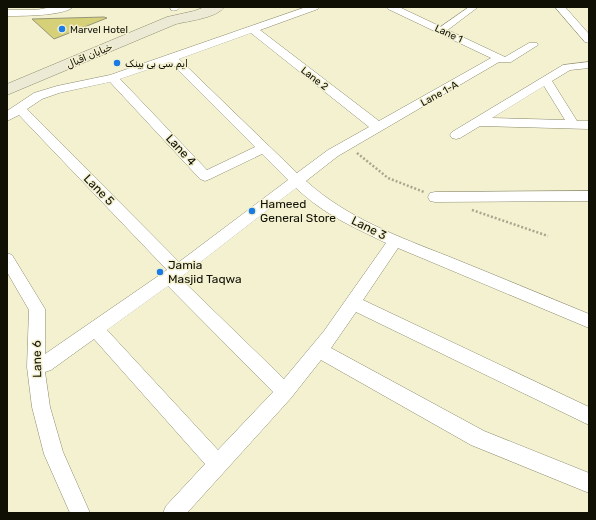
<svg xmlns="http://www.w3.org/2000/svg" width="596" height="520" viewBox="0 0 596 520" font-family="Rubik,Cairo,sans-serif">
	<style>
		.building { fill: #d6d078; stroke: #979677 }
		.lines { fill: none; stroke-linecap: round; stroke-linejoin: round }
		.pedestrian-casing { stroke: #8c8b6d; stroke-width: 1 }
		.minor-casing { stroke: #8c8b6d; stroke-width: 1 }
		.secondary-casing { stroke: #8c8b6d; stroke-width: 1 }
		.path { stroke: #a8a78d; stroke-width: 2.5; stroke-dasharray: 2 2; stroke-linecap: butt }
		.pedestrian { fill: #fff; fill-rule: evenodd }
		.minor { fill: #fff; fill-rule: evenodd }
		.secondary { fill: #ecead5; fill-rule: evenodd }
		.poi-dot { fill: #1b7be4; stroke: #f3f1d0; stroke-width: 1.5 }
		.labels { text-anchor: middle; stroke-width: 3; stroke-linejoin: round; paint-order: stroke }
		.far-poi-label { font-size: 10px; fill: #111005; stroke: #f3f1d0; text-anchor: start }
		.far-street-label { font-size: 10px; fill: #111005; stroke: #f3f1d0 }
		.street-label { font-size: 12px; fill: #111005; stroke: #f3f1d0 }
		.poi-label { font-size: 12px; fill: #111005; stroke: #f3f1d0; text-anchor: start }
	</style>
	<rect width="100%" height="100%" fill="#f3f1d0"/>
	<!-- building -->
	<polygon class="building" points="104,17 107,18 54,39 32,19"/>
	<g class="lines">
		<defs>
			<polygon id="pedestrian" points="469,7 478,7 445,32 439,32 439,28"/>
			<g id="minor">
				<path d="M 52,7 L 73,7 C 64,16 20,16 7,16 L 7,10 L 36,10 Z"/>
				<path d="M 170,7 L 180,7 C 177,11 175,11 171,10 Z"/>
				<path d="M 306,7 L 320,7 L 318,9 L 260,30 L 379,121 L 491,58 L 388,9 L 386,7 L 399,7 L 505,57 L 529,43 L 537,43 L 538,45 L 511,62 L 499,62 L 338,156 L 306,181 C 347,218 399,237 450,257 C 497,276 543,295 589,314 L 589,328 L 398,248 L 363,300 L 589,407 L 589,425 L 356,312 L 331,348 L 484,431 L 589,473 L 589,493 L 471,445 L 321,360 L 291,398 L 187,513 L 163,513 L 166,506 L 205,464 L 94,339 L 51,370 L 45,372 L 50,407 L 63,452 L 90,513 L 70,513 L 44,454 L 32,407 L 27,367 L 29,310 L 7,272 L 7,253 L 12,255 L 45,309 L 45,354 L 167,270 L 19,115 L 7,121 L 7,111 L 34,93 L 57,86 L 110,75 ZM 251,33 L 369,127 L 328,150 L 297,173 L 179,59 ZM 170,62 L 255,147 L 207,170 L 120,79 ZM 110,82 L 200,179 L 205,181 L 210,179 L 262,154 L 288,180 L 179,262 L 27,109 L 42,99 L 59,93 ZM 296,188 C 325,215 351,226 386,243 L 324,331 L 284,379 L 180,278 ZM 168,286 L 273,392 L 218,450 L 107,330 Z"/>
				<polygon points="555,7 565,7 589,34 589,43 585,42"/>
				<path d="M 589,62 L 589,68 L 570,70 L 552,81 L 577,121 L 589,121 L 589,129 L 480,126 L 460,138 L 456,139 L 452,138 L 450,135 L 452,132 L 563,65 ZM 544,86 L 565,120 L 492,118 Z"/>
				<polygon points="589,191 589,201 435,202 430,201 428,197 430,193 435,192"/>
			</g>
			<path id="secondary" d="M 205,7 L 224,7 C 217,18 188,21 176,24 L 7,95 L 7,84 L 167,17 L 194,11 Z"/>
		</defs>
		<!-- pedestrian casing -->
		<use href="#pedestrian" class="pedestrian-casing"/>
		<!-- minor casing -->
		<use href="#minor" class="minor-casing"/>
		<!-- secondary casing -->
		<use href="#secondary" class="secondary-casing"/>
		<!-- path -->
		<g class="path">
			<polyline points="357,153 388,178 424,192"/>
			<polyline points="472,210 548,236"/>
		</g>
		<!-- pedestrian -->
		<use href="#pedestrian" class="pedestrian"/>
		<!-- minor -->
		<use href="#minor" class="minor"/>
		<!-- secondary -->
		<use href="#secondary" class="secondary"/>
	</g>
	<!-- markers -->
	<g class="poi-dot">
		<circle cx="62" cy="29" r="4"/>
		<circle cx="117" cy="63" r="4"/>
		<circle cx="252" cy="211" r="4"/>
		<circle cx="160" cy="272" r="4"/>
	</g>
	<g class="labels">
		<!-- far-poi labels -->
		<g class="far-poi-label">
			<text x="70" y="33">Marvel Hotel</text>
			<text x="125" y="67">ایم سی بی بینک</text>
		</g>
		<!-- far-street labels -->
		<g class="far-street-label">
			<text transform="translate(449 33) rotate(25)" y="4">Lane 1</text>
			<text transform="translate(89 55) rotate(-23)" y="4">خیابان اقبال</text>
			<text transform="translate(315 78) rotate(38)" y="4">Lane 2</text>
			<text transform="translate(439 93) rotate(-29)" y="4">Lane 1-A</text>
		</g>
		<!-- street labels -->
		<g class="street-label">
			<text transform="translate(181 150) rotate(47)" y="4">Lane 4</text>
			<text transform="translate(99 190) rotate(46)" y="4">Lane 5</text>
			<text transform="translate(369 228) rotate(26)" y="4">Lane 3</text>
			<text transform="translate(37 359) rotate(-91)" y="4">Lane 6</text>
		</g>
		<!-- poi labels -->
		<g class="poi-label">
			<text x="260" y="208">Hameed<tspan x="260" dy="14">General Store</tspan></text>
			<text x="168" y="269">Jamia<tspan x="168" dy="14">Masjid Taqwa</tspan></text>
		</g>
	</g>
	<!-- border -->
	<rect width="596" height="520" fill="none" stroke="#111005" stroke-width="16"/>
</svg>
